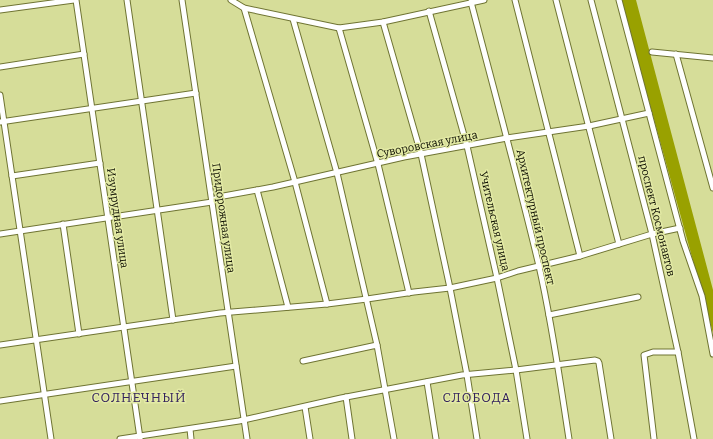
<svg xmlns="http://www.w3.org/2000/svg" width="713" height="439" viewBox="0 0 713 439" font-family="Bitter,serif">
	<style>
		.forest { fill: #99a100 }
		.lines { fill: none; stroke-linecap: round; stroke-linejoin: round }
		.minor-casing { stroke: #6f7433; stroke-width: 7 }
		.minor { stroke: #fff; stroke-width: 5 }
		.labels { text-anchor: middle; stroke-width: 3; stroke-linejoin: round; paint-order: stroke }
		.street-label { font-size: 11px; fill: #0d0e00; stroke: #e3eaa5 }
		.quarter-label { font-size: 13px; letter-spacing: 1px; fill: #33225c; stroke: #e3eaa5 }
	</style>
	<rect width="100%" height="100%" fill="#d6dd99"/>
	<!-- forest -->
	<polygon class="forest" points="621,0 636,0 659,87 713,290 713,333"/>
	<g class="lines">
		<defs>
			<g id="minor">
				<polyline points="76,0 140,438"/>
				<polyline points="127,0 173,320"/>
				<polyline points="182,0 247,439"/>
				<polyline points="231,0 244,8 339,28 383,22 484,0"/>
				<polyline points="515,0 580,256"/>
				<polyline points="556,0 619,244"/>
				<polyline points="591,0 652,234 678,352 694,439"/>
				<polyline points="619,0 683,241 702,296 713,354"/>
				<path d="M 471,2 C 494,90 518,178 539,266 C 552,323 560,381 569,439"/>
				<polyline points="244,8 295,182 327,304"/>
				<polyline points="0,10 74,0"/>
				<polyline points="429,11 467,146 497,278 516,370 527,439"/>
				<polyline points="293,19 337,173 377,345"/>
				<polyline points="383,22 421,154 450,288 467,375 477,439"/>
				<polyline points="339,28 378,164 409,293"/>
				<polyline points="652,52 713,58"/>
				<polyline points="676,54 713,188"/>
				<polyline points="0,67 84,54"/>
				<polyline points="0,95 51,439"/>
				<polyline points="0,122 196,93"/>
				<polyline points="12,176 100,163"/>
				<polyline points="257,190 288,307"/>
				<polyline points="63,224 79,334"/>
				<polyline points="0,234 212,202 218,197 273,187 404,157 507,138 589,126 649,113"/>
				<polyline points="549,315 638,297"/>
				<polyline points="0,345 220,313 327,304 367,299 414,292 450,288 497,278 518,271 580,256 652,234 680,228"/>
				<polyline points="303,361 377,345 394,439"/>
				<polyline points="427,382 436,439"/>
				<polyline points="346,397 352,439"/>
				<polyline points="0,401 236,366"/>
				<polyline points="305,407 310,439"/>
				<polyline points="190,429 191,439"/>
				<polyline points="120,439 239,421 341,398 462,375 516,370 595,360 598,361 599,363 611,439"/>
				<polyline points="654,439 644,355 653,352 678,352"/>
			</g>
		</defs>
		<!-- minor casing -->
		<use href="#minor" class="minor-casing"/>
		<!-- minor -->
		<use href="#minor" class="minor"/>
	</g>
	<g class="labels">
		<!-- street labels -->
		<g class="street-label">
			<text transform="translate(427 144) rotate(-11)" y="4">Суворовская улица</text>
			<text transform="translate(657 216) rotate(76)" y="4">проспект Космонавтов</text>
			<text transform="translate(536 217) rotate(77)" y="4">Архитектурный проспект</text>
			<text transform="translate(118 218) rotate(82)" y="4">Изумрудная улица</text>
			<text transform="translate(224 218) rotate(82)" y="4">Придорожная улица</text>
			<text transform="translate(495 221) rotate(77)" y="4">Учительская улица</text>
		</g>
		<!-- quarter labels -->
		<g class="quarter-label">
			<text x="139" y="402">СОЛНЕЧНЫЙ</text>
			<text x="477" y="402">СЛОБОДА</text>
		</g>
	</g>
</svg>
